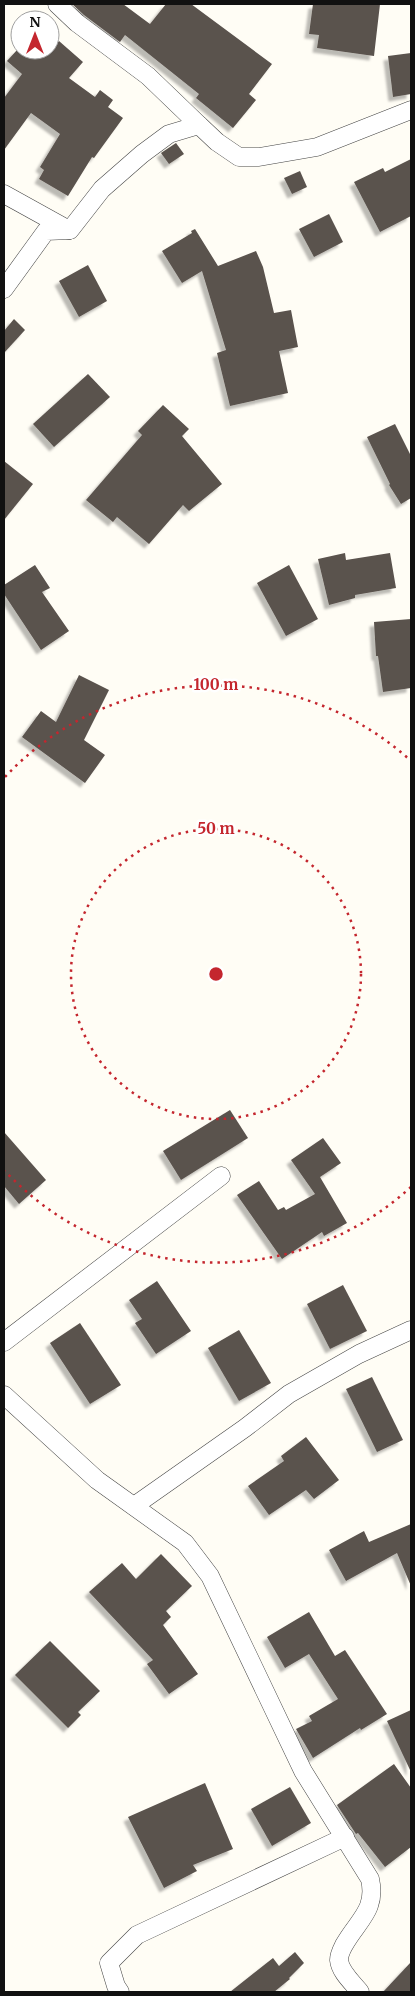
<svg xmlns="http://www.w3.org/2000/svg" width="415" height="1996" viewBox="0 0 415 1996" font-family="Merriweather,serif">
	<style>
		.building { fill: #5a524d; filter: url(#shadow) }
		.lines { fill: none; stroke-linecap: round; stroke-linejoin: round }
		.minor-casing { stroke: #444; stroke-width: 19 }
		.minor { stroke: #fff; stroke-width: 18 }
		.ring { fill: none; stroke: #c4262e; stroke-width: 2.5; stroke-dasharray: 2.5 5 }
		.centre { fill: #c4262e; stroke: #fff; stroke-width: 2.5 }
		.ring-label { font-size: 15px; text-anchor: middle; font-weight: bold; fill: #c4262e; stroke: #fff; stroke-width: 5; stroke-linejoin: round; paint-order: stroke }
	</style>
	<defs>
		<filter id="shadow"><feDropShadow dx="-4.5" dy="4.5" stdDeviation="1" flood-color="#0004"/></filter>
	</defs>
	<rect width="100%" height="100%" fill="#fffdf5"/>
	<!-- building -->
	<g class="building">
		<polygon points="72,4 123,4 150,24 166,4 191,4 272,64 249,94 256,100 233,128 196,98 199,94 125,35 120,42 84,15"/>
		<polygon points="313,4 380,4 374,56 317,48 319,35 309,34"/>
		<polygon points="59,41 83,62 69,78 95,97 100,90 113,100 108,107 123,118 94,158 92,157 68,196 39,179 44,170 40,167 60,134 31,113 4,150 4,98 22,74 7,61 17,50 51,50"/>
		<polygon points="411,53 411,94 393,97 388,56"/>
		<polygon points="176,143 184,154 169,164 161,153"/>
		<polygon points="411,159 411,216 380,232 354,182 383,168 385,172"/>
		<polygon points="300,171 307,187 292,194 284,178"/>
		<polygon points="329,214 343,242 314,257 299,229"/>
		<polygon points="195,229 218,266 256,251 263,267 274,313 291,310 298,347 279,351 288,393 230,406 217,353 226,350 202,271 182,283 162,251 192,233 191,231"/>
		<polygon points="88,265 107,301 79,317 59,281"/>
		<polygon points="14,319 25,330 4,353 4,331"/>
		<polygon points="88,374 110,397 54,447 33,424"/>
		<polygon points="163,405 189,429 182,436 222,484 189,511 183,505 149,544 117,517 113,522 86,500 142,435 138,431"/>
		<polygon points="395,424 411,456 411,498 401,504 389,485 390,484 367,437"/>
		<polygon points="4,461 33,484 4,520"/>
		<polygon points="345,553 346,560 390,553 396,588 355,595 355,598 329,605 318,559"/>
		<polygon points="35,565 50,588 42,592 69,631 41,650 4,594 4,585"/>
		<polygon points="289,565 318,619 286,636 257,583"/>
		<polygon points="411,619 411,688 383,692 378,656 376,656 374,622"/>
		<polygon points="79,675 109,690 84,740 105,755 85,783 22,737 41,711 56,722"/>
		<polygon points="230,1110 248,1138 181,1180 163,1151"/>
		<polygon points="4,1132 46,1180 19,1204 4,1186"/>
		<polygon points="323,1138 341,1163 320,1177 347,1223 324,1236 322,1232 282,1259 237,1195 259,1181 278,1210 284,1207 286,1210 315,1194 291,1160"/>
		<polygon points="157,1281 191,1331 156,1354 135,1323 142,1319 129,1300"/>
		<polygon points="343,1285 367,1331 330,1349 307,1304"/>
		<polygon points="80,1323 121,1385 90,1404 50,1343"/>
		<polygon points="239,1330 271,1383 239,1401 208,1348"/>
		<polygon points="372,1377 403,1440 377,1452 346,1389"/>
		<polygon points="306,1437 339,1480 314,1499 306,1490 269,1515 248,1486 284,1461 281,1456"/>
		<polygon points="411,1524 411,1586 397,1553 346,1581 329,1550 364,1531 369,1542"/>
		<polygon points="161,1554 192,1586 166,1611 171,1617 163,1625 198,1674 169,1694 147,1664 153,1660 89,1592 122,1563 136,1579"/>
		<polygon points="309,1612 335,1656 345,1650 387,1714 361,1730 360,1728 313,1758 296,1729 312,1721 309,1716 338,1699 309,1654 285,1668 267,1637"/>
		<polygon points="50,1641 100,1691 78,1712 81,1715 68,1728 15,1675"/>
		<polygon points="411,1710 411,1772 387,1721"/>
		<polygon points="394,1764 411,1788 411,1847 385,1867 358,1833 356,1834 337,1805"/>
		<polygon points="205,1783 233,1849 193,1865 197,1871 164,1888 128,1817"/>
		<polygon points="290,1787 311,1823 272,1846 251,1809"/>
		<polygon points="295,1952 304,1963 289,1978 290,1979 274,1992 230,1992 273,1958 279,1966"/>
		<polygon points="411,1962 411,1992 383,1992"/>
	</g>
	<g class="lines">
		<defs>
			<g id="minor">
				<polyline points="57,4 77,23 148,76 199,125"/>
				<polyline points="4,194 69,230"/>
				<polyline points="4,289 46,231 70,230 102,189 142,154 169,134 199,125 217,142 239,157 259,157 317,147 411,110"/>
				<polyline points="4,1342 221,1176"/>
				<path d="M 4,1395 L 97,1480 L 185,1543 L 210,1576 L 303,1771 L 370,1879 C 377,1910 358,1920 344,1945 C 342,1949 339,1954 339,1960 C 340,1972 353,1983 360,1992"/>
				<polyline points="134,1506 245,1428 289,1394 359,1354 411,1330"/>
				<polyline points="120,1992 116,1986 109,1963 137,1935 345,1837"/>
			</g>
		</defs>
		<!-- minor casing -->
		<use href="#minor" class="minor-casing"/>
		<!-- minor -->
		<use href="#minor" class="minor"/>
	</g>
	<!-- distance rings -->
	<g class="ring">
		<circle cx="216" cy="974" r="145"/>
		<path d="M411 1187A289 289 0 0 1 5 1171M5 777A289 289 0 0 1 411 761"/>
	</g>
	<circle cx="216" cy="974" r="8" class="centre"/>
	<g class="ring-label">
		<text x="216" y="690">100 m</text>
		<text x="216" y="834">50 m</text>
	</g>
	<!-- border -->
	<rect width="415" height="1996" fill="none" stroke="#111111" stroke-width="10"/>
	<!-- north arrow -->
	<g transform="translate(35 35)"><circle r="24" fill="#ffffff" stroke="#a0a0a0"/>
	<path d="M0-4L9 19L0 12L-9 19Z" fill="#c4262e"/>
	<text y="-8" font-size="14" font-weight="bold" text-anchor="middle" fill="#111111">N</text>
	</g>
</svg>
